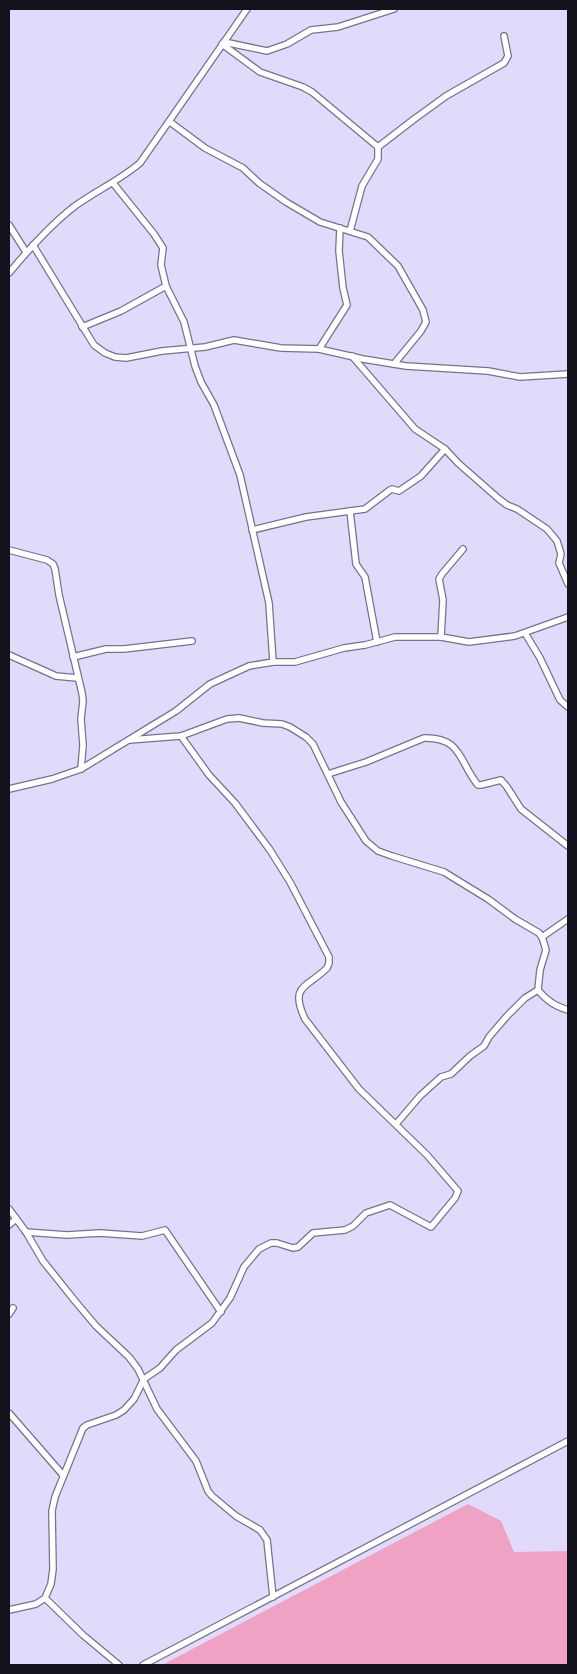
<svg xmlns="http://www.w3.org/2000/svg" width="577" height="1674" viewBox="0 0 577 1674" font-family="'Times New Roman',serif">
	<style>
		.green { fill: #f0a2c5 }
		.lines { fill: none; stroke-linecap: round; stroke-linejoin: round }
		.minor-casing { stroke: #77718d; stroke-width: 8 }
		.minor { stroke: #fff; stroke-width: 5.5 }
	</style>
	<rect width="100%" height="100%" fill="#e1dafa"/>
	<!-- green -->
	<polygon class="green" points="468,1504 501,1521 514,1552 568,1551 568,1665 162,1665"/>
	<g class="lines">
		<defs>
			<g id="minor">
				<polyline points="224,42 267,51 287,44 311,30 338,27 394,9"/>
				<polyline points="222,44 260,72 303,87 312,92 378,147"/>
				<polyline points="170,122 205,148 243,168 259,183 286,202 320,222 368,237 398,266 423,310 426,322 421,331 394,364"/>
				<polyline points="113,183 154,234 163,248 161,265 166,286 184,322 195,366 201,382 214,405 240,475 269,603 273,662"/>
				<polyline points="9,225 26,252"/>
				<polyline points="350,231 362,186 378,159 378,147 413,120 446,96 504,63 508,56 504,36"/>
				<polyline points="33,245 94,345 105,353 115,357 126,358 162,351 205,347 234,340 281,348 319,349 363,359 406,366 488,371 520,377 568,374"/>
				<path d="M 9,273 C 29,249 50,225 75,206 C 96,191 120,180 140,163 L 247,9"/>
				<polyline points="82,327 121,311 166,286"/>
				<polyline points="319,349 347,305 343,288 339,251 340,228"/>
				<polyline points="352,356 415,429 445,449 458,463 499,499 507,505 517,509 547,529 557,541 561,554 559,563 568,584"/>
				<polyline points="350,511 356,564 365,577 377,642"/>
				<polyline points="252,530 306,517 365,509 390,490 392,489 399,491 421,476 445,449"/>
				<polyline points="9,550 47,560 53,564 55,569 59,595 82,693 83,701 81,719 83,745 81,769"/>
				<polyline points="525,633 540,658 560,700 568,707"/>
				<polyline points="441,637 443,600 439,579 442,574 463,549"/>
				<polyline points="9,655 56,676 77,678"/>
				<polyline points="73,657 106,649 124,649 192,641"/>
				<path d="M 129,740 L 181,736 L 227,719 L 239,718 L 263,723 L 282,724 L 290,727 L 306,737 L 313,744 L 341,802 L 366,841 L 378,851 L 392,856 L 444,872 L 488,899 L 515,919 L 539,933 L 542,937 L 546,950 L 540,970 L 538,990 C 547,1001 555,1006 568,1010"/>
				<path d="M 328,774 L 366,762 L 424,738 C 462,737 459,762 478,785 L 481,785 L 501,780 L 507,787 L 521,809 L 568,846"/>
				<polyline points="9,789 52,779 81,769 176,711 210,684 249,666 273,662 295,662 344,648 365,645 395,637 441,637 469,642 515,636 568,617"/>
				<polyline points="542,937 568,919"/>
				<polyline points="396,1124 420,1096 441,1077 451,1074 470,1056 484,1046 489,1037 507,1016 525,998 538,990"/>
				<polyline points="9,1209 26,1232 43,1261 75,1301 96,1326 129,1357 138,1369 157,1409 196,1461 208,1491 212,1496 236,1516 260,1530 267,1540 273,1597"/>
				<polyline points="9,1225 16,1219"/>
				<polyline points="26,1232 67,1235 100,1233 142,1236 165,1230 221,1312"/>
				<polyline points="9,1314 13,1308"/>
				<polyline points="9,1413 63,1475"/>
				<polyline points="45,1598 83,1635 119,1665"/>
				<path d="M 9,1610 L 36,1604 L 45,1598 L 51,1584 L 53,1569 L 52,1511 L 55,1497 L 83,1428 L 87,1425 L 116,1415 L 124,1410 L 134,1399 L 144,1379 L 160,1368 L 176,1350 L 212,1323 L 230,1298 L 244,1267 L 259,1249 L 271,1243 L 277,1243 L 293,1248 L 298,1247 L 313,1233 L 345,1230 L 353,1226 L 366,1213 L 390,1205 L 431,1227 L 455,1198 L 458,1191 L 427,1155 L 359,1089 L 305,1019 C 289,985 307,988 327,968 L 329,963 L 329,957 L 290,882 L 270,850 L 235,803 L 209,775 L 181,736"/>
				<polyline points="143,1665 568,1441"/>
			</g>
		</defs>
		<!-- minor casing -->
		<use href="#minor" class="minor-casing"/>
		<!-- minor -->
		<use href="#minor" class="minor"/>
	</g>
	<!-- border -->
	<rect width="577" height="1674" fill="none" stroke="#13111b" stroke-width="20"/>
</svg>
